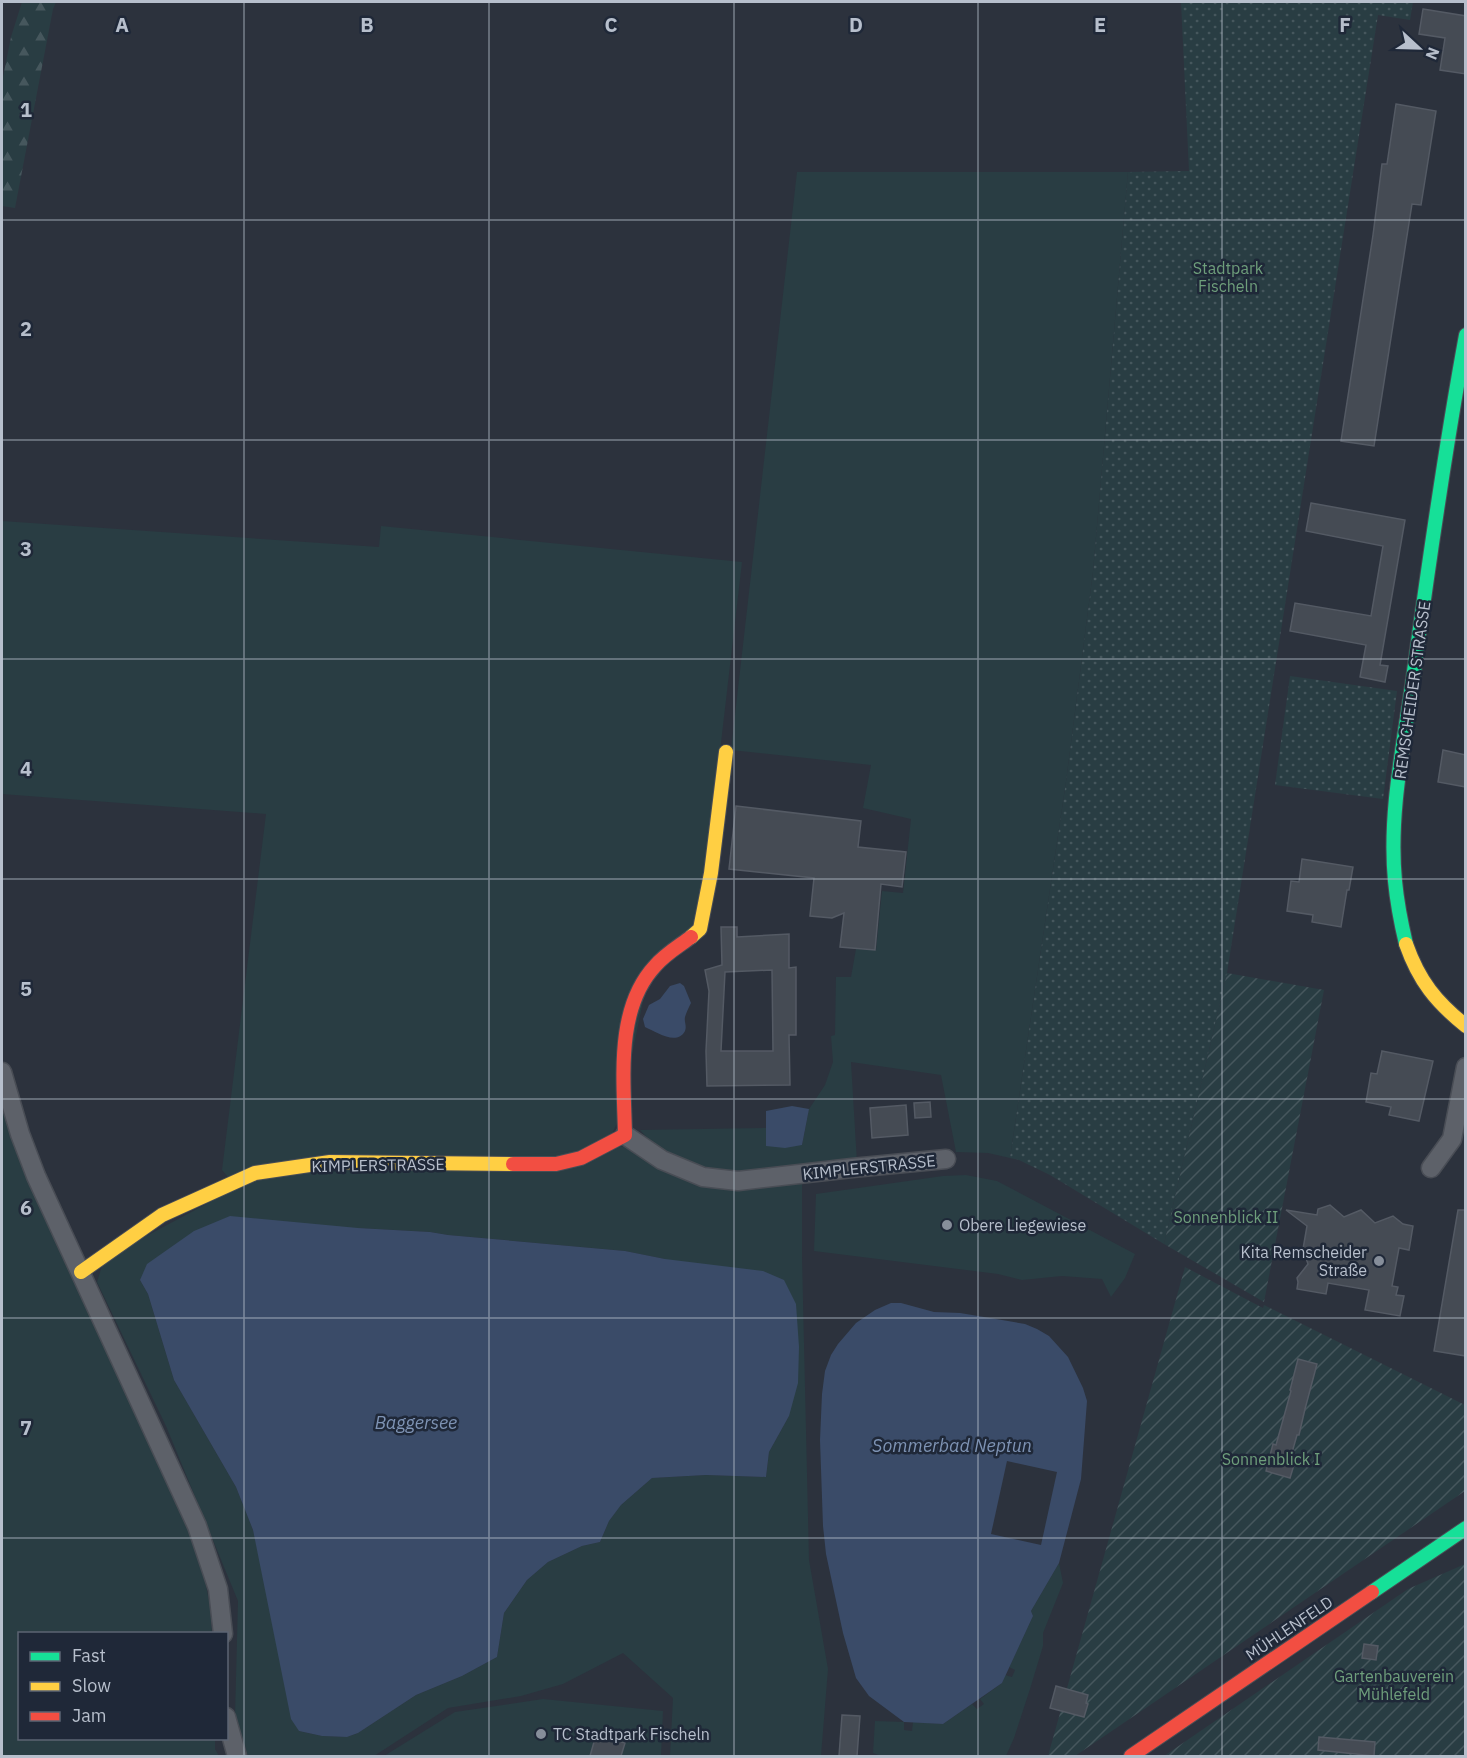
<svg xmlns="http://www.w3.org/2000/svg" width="1467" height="1758" viewBox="0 0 1467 1758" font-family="'IBM Plex Sans',sans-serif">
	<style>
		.grass { fill: #293d43; fill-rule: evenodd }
		.forest { fill: url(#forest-firs) }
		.park { fill: url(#park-dots) }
		.garden { fill: url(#garden-furrows) }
		.water { fill: #3a4b68 }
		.pier { fill: #2c323d }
		.building { fill: #454b54; stroke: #545a64; stroke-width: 1.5; fill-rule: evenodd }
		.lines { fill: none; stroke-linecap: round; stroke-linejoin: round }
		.street-casing { stroke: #494d55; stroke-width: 21 }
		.fast-casing { stroke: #494d55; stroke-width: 16 }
		.slow-casing { stroke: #494d55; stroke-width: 16 }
		.jam-casing { stroke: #494d55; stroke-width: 16 }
		.street { stroke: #5d6169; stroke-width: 18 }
		.fast { stroke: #16e098; stroke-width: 14 }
		.slow { stroke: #ffcf43; stroke-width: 14 }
		.jam { stroke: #f24e42; stroke-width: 14 }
		.grid { fill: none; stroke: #b7bfcc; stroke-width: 1.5; stroke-opacity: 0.55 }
		.poi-dot { fill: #868e9a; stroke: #1f2838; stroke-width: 2 }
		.labels { text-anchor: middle; stroke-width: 5; stroke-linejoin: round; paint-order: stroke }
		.park-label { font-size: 16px; fill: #6e9e7b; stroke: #1f2838 }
		.street-label { font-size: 16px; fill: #b7bfcc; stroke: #1f2838 }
		.poi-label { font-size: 16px; fill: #b7bfcc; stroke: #1f2838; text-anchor: start }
		.water-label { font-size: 18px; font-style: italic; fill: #7e93b4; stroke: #1f2838 }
		.grid-label { font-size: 20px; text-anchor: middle; font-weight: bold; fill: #b7bfcc; stroke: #1f2838; stroke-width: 5; stroke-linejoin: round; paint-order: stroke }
	</style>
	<defs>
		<pattern id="forest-firs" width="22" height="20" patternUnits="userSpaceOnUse" patternTransform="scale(1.5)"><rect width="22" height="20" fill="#293d43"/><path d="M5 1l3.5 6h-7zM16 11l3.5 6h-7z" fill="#46575d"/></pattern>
		<pattern id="park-dots" width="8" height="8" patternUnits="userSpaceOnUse" patternTransform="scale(1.5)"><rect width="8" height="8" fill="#293d43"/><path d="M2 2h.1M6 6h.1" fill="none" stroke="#46575d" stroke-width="1.8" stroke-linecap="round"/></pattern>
		<pattern id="garden-furrows" width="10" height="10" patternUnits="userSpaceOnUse" patternTransform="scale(1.5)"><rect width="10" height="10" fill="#293d43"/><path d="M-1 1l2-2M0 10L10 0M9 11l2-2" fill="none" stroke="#46575d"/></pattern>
	</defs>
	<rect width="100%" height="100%" fill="#2c323d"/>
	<!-- grass -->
	<g class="grass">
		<path d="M 797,172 L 1128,172 L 1093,572 L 1066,782 L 1010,1158 L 988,1153 L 956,1152 L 941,1075 L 851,1062 L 857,1163 C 806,1169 725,1184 679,1163 C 663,1156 651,1142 640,1130 L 766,1128 L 766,1146 L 802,1145 L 809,1109 L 825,1085 L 833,1062 L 831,1036 L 835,1035 L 836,977 L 851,977 L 856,949 L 876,950 L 882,891 L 903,893 L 911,819 L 863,808 L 871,765 L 731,750 Z"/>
		<polygon points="2,521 379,547 381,526 742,562 708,855 695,927 651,962 619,1119 611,1136 578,1154 228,1177 222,1170 266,814 2,794"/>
		<polygon points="2,1097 65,1261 87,1302 144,1427 193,1541 205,1581 210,1606 212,1633 20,1634 20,1738 215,1739 215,1749 219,1756 2,1756"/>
		<path d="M 629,1146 L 672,1171 L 802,1181 L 802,1257 L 809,1560 L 828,1669 L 821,1756 L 670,1756 L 673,1698 L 623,1653 L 563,1684 L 521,1696 L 448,1708 L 374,1756 L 248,1756 L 235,1716 L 238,1601 L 166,1426 L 97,1282 L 101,1269 L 107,1257 L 257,1177 ZM 358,1228 L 430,1232 L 448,1235 L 625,1251 L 665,1259 L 789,1416 L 769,1452 L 766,1477 L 706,1475 L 652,1478 L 621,1505 L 609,1521 L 600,1542 L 582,1546 L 548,1562 L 527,1580 L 504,1613 L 497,1657 L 462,1676 L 416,1695 L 358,1733 L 347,1737 L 322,1736 L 299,1731 L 253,1530 L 236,1487 L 174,1380 L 148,1294 L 140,1280 Z"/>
		<polygon points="966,1175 997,1181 1135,1254 1125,1278 1111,1297 1102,1279 1062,1276 1022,1280 998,1274 814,1251 816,1194 943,1176"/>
		<polygon points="1059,1563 1063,1583 1043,1633 1043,1646 1030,1689 1014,1738 1006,1756 881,1756 873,1753 875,1721 904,1722 904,1730 912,1731 913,1722 943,1724 972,1704 977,1709 984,1704 980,1699 1002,1683 1005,1675 1012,1677 1015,1670 1009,1667 1033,1616 1031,1611"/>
		<polygon points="543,1699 663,1711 661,1756 384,1756 455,1712"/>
	</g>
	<!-- forest -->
	<polygon class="forest" points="22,2 56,2 53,9 15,208 2,206 2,82 11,37"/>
	<!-- park -->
	<g class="park">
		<polygon points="1181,2 1413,2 1410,20 1378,15 1227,973 1164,1244 1050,1175 1019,1160 1010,1158 1066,782 1093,572 1128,172 1189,171"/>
		<polygon points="1290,676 1397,691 1383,799 1275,785"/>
	</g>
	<!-- garden -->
	<g class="garden">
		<polygon points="1227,973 1324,990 1264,1302 1164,1244"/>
		<polygon points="1185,1267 1263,1308 1264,1305 1465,1405 1465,1491 1075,1756 1048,1756"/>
		<polygon points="1465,1564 1465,1756 1164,1756 1408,1589"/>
	</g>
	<!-- water -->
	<g class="water">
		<path d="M 680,983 L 684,986 L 691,1003 C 689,1007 686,1013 685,1017 C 684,1022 687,1026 685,1031 C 677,1046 656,1032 645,1027 L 643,1019 L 649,1005 L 660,999 L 670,986 Z"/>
		<polygon points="792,1106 809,1109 802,1145 785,1148 766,1146 766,1111"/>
		<polygon points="230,1216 358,1228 430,1232 448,1235 625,1251 665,1259 763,1271 784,1280 796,1304 799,1347 798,1383 789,1416 769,1452 766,1477 706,1475 652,1478 621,1505 609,1521 600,1542 582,1546 548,1562 527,1580 504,1613 497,1657 462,1676 416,1695 358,1733 347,1737 322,1736 299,1731 291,1719 253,1530 236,1487 174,1380 148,1294 140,1280 147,1264 194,1231"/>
		<polygon points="891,1303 901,1303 934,1312 960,1313 1008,1321 1025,1324 1037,1329 1049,1336 1068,1357 1083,1388 1087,1401 1081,1479 1059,1563 1031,1611 1033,1616 1002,1683 943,1724 904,1722 869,1696 856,1678 843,1633 826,1554 823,1526 820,1440 822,1394 825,1371 831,1355 838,1344 856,1323 875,1310"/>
	</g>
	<!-- pier -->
	<polygon class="pier" points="1007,1461 1057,1472 1041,1545 991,1534"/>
	<!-- building -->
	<g class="building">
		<polygon points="1423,9 1466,16 1466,74 1440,70 1445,38 1419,34"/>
		<polygon points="1396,104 1436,111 1421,205 1412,204 1374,446 1341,441 1373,235 1382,164 1387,164"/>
		<polygon points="1311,503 1405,520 1380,665 1388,666 1385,682 1360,677 1366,645 1290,631 1295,603 1371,616 1383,546 1306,531"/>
		<polygon points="1443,750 1466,755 1466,787 1438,782"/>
		<polygon points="736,806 861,821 858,847 906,852 902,887 881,884 875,950 840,947 844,913 832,918 810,916 814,878 729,869"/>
		<polygon points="1302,859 1353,867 1349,890 1347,890 1341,927 1312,922 1313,915 1287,911 1291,881 1299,882"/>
		<path d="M 721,927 L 737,927 L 737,937 L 789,934 L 789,968 L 796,967 L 796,1035 L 789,1035 L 790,1085 L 707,1086 L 706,1051 L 709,991 L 705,970 L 722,965 ZM 772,970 L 773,1051 L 721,1051 L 725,972 Z"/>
		<polygon points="1382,1051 1433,1061 1419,1121 1389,1115 1391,1107 1366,1102 1371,1073 1377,1074"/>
		<polygon points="930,1102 931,1117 915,1118 914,1103"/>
		<polygon points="906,1105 908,1135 872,1138 870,1108"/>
		<polygon points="1330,1205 1344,1217 1361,1210 1375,1223 1393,1216 1403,1224 1413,1226 1409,1250 1399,1248 1392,1286 1398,1287 1396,1295 1404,1296 1400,1316 1365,1310 1369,1290 1328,1283 1326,1294 1297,1289 1298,1282 1297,1278 1308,1264 1303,1249 1307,1226 1286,1210 1317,1215 1318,1209"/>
		<polygon points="1458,1210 1466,1210 1466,1356 1434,1351"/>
		<polygon points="1298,1359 1317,1364 1305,1409 1299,1435 1297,1435 1289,1463 1294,1465 1290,1478 1266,1471 1273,1444 1276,1445 1291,1391 1290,1390"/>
		<polygon points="1364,1644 1378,1646 1376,1660 1362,1658"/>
		<polygon points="1056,1686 1088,1695 1086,1703 1088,1704 1084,1717 1050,1708"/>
		<polygon points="842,1715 860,1716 857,1756 839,1756"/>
		<polygon points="596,1735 625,1743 621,1756 590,1756"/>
		<polygon points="1319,1737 1375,1742 1374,1756 1318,1750"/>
	</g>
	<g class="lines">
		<defs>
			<g id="street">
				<polyline points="2,1072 20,1134 36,1176 197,1526 218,1589 223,1634"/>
				<polyline points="625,1135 662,1160 703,1177 738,1181 852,1168 946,1159"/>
				<polyline points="1431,1168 1452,1139 1466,1067"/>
				<polyline points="226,1717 237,1756"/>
			</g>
			<g id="fast">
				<path d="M 1406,944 C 1401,923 1397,902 1395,881 C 1388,809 1406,735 1415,664 C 1430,554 1446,444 1466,335"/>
				<polyline points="1372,1592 1466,1528"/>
			</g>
			<g id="slow">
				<polyline points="691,937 700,929 711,873 726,752"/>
				<path d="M 1406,944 C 1419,981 1436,1002 1466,1026"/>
				<polyline points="81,1272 162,1215 255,1173 330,1162 513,1164"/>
			</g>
			<g id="jam">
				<path d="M 513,1164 L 556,1164 L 581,1158 L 625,1135 C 624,1080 615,1009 655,966 C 665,954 679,946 691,937"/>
				<polyline points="1131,1756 1372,1592"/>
			</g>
		</defs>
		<!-- street casing -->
		<use href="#street" class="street-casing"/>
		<!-- fast casing -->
		<use href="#fast" class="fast-casing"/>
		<!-- slow casing -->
		<use href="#slow" class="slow-casing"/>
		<!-- jam casing -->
		<use href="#jam" class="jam-casing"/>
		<!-- street -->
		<use href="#street" class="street"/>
		<!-- fast -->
		<use href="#fast" class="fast"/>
		<!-- slow -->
		<use href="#slow" class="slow"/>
		<!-- jam -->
		<use href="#jam" class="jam"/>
	</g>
	<!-- grid -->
	<path class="grid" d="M 244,2 L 244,1756M 489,2 L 489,1756M 734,2 L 734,1756M 978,2 L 978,1756M 1222,2 L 1222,1756M 2,220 L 1466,220M 2,440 L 1466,440M 2,659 L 1466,659M 2,879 L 1466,879M 2,1099 L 1466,1099M 2,1318 L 1466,1318M 2,1538 L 1466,1538"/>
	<!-- markers -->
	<g class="poi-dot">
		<circle cx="947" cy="1225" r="6"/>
		<circle cx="1379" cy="1261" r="6"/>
		<circle cx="541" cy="1734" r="6"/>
	</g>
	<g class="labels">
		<!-- park labels -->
		<g class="park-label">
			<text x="1228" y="274">Stadtpark<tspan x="1228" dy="18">Fischeln</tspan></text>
			<text x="1226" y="1223">Sonnenblick II</text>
			<text x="1271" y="1465">Sonnenblick I</text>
			<text x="1394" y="1682">Gartenbauverein<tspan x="1394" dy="18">Mühlefeld</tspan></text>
		</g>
		<!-- street labels -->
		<g class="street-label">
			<text transform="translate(1412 690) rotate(-82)" y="6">REMSCHEIDER STRASSE</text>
			<text transform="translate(378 1165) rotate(-1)" y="6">KIMPLERSTRASSE</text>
			<text transform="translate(869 1167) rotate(-6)" y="6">KIMPLERSTRASSE</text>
			<text transform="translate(1289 1628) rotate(-34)" y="6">MÜHLENFELD</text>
		</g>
		<!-- poi labels -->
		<g class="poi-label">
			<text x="959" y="1231">Obere Liegewiese</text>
			<text x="1367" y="1258" text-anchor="end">Kita Remscheider<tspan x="1367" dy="18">Straße</tspan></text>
			<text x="553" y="1740">TC Stadtpark Fischeln</text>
		</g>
		<!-- water labels -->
		<g class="water-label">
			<text x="416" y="1429">Baggersee</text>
			<text x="952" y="1452">Sommerbad Neptun</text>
		</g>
	</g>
	<g class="grid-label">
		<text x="122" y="32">A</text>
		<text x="367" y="32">B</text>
		<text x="611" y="32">C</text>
		<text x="856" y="32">D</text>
		<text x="1100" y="32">E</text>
		<text x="1345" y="32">F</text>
		<text x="26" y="117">1</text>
		<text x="26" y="336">2</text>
		<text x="26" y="556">3</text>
		<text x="26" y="776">4</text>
		<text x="26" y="996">5</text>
		<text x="26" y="1215">6</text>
		<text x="26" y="1435">7</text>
	</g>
	<!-- border -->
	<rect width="1467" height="1758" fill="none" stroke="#b7bfcc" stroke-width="6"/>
	<!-- legend -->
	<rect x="18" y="1632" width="210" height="108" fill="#1f2838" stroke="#5c6473" stroke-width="1.5"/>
	<rect x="30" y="1652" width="30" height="9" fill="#16e098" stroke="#5c6473" stroke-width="1.5"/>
	<text x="72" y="1662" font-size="18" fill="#b7bfcc">Fast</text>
	<rect x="30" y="1682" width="30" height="9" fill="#ffcf43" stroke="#5c6473" stroke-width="1.5"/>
	<text x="72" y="1692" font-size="18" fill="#b7bfcc">Slow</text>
	<rect x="30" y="1712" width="30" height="9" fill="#f24e42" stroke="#5c6473" stroke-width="1.5"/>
	<text x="72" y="1722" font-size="18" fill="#b7bfcc">Jam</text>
	<!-- north arrow -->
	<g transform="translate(1419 48) rotate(112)" stroke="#1f2838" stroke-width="4.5" paint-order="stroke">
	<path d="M0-4.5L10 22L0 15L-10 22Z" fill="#b7bfcc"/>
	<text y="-9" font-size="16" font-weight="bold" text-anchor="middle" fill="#b7bfcc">N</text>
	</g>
</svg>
